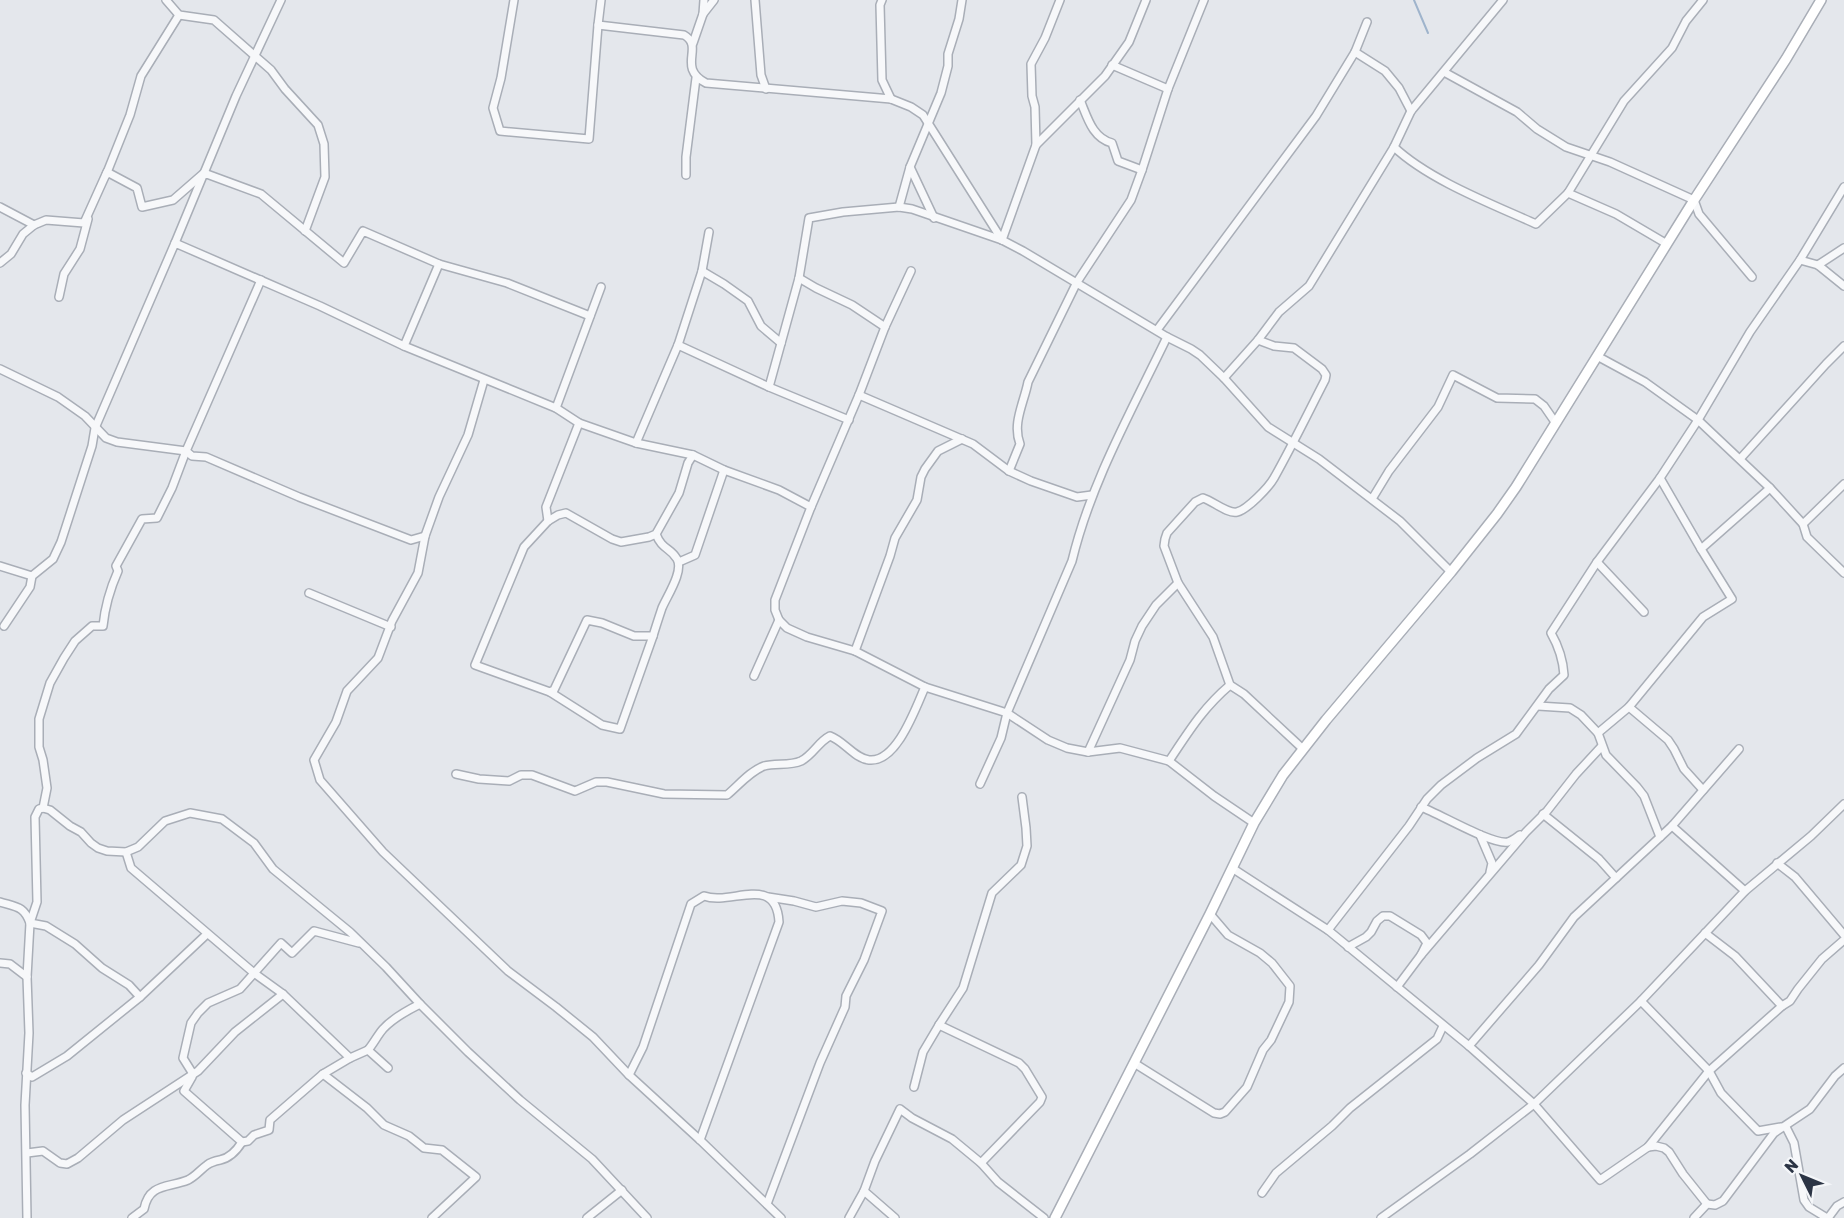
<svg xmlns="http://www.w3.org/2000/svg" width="1844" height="1218" viewBox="0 0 1844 1218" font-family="Rubik,sans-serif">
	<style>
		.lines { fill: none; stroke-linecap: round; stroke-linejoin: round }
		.stream { stroke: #9fb4cc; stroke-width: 2 }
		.street-casing { stroke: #a9aeb7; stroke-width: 10 }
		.secondary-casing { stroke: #a9aeb7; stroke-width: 12 }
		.street { stroke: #f7f8fa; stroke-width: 7 }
		.secondary { stroke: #fff; stroke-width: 9 }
	</style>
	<rect width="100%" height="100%" fill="#e4e7ec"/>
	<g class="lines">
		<!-- stream -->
		<polyline class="stream" points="1414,0 1428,33"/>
		<defs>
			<g id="street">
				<polyline points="166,0 179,15 214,20 271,70 285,89 318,125 324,144 325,177 305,231"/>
				<polyline points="514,0 501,78 493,108 500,131 589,139 598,25 601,0"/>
				<polyline points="755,0 761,75 766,89"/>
				<polyline points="882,0 880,5 882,80 891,99"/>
				<polyline points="703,14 714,0"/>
				<path d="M 598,25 L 684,35 C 705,47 676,67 706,83 L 891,99 L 911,107 L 923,115 L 1002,240"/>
				<polyline points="693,43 703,14 704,0"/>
				<polyline points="1355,52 1385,71 1399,88 1411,111"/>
				<polyline points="1112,65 1168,89 1204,0"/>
				<polyline points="1444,72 1517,112 1537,129 1566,147 1610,162 1694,200 1699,214 1752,277"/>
				<path d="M 1080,100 C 1087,116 1092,138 1112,143 L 1118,161 L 1142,170 L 1168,89"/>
				<polyline points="1036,145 1035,107 1032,96 1031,64 1045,38 1060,0"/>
				<path d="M 1394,147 C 1429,180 1492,204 1536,224 L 1568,193 L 1624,101 L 1672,48 L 1686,21 L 1703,0"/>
				<polyline points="106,175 130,115 141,76 179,15"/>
				<polyline points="686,175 686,157 696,78"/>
				<polyline points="1568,193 1616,214 1667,244"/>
				<polyline points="0,207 34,225"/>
				<polyline points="899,207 910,167"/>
				<polyline points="934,218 910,167 941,93 948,66 948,54 959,19 962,0"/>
				<polyline points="1002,240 1036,145 1105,76 1129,42 1146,0"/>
				<polyline points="175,243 236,96 281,0"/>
				<polyline points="1800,260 1818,265 1844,286"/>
				<polyline points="0,263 11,254 23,234 34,225 46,220 84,223 107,172 137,188 142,207 173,200 204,173 261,194 344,263 363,231 439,264 404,346 556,408 579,423 636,443 693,455 724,470 779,490 811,507 775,600 775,610 779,620 787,628 807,637 855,651 925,687 1007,713 1048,740 1067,748 1088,752 1120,748 1169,761 1214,796 1254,823"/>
				<polyline points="439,264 507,283 590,316"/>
				<polyline points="1818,265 1844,248"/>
				<polyline points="702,271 709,232"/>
				<polyline points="799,278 816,288 852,305 885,327"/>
				<polyline points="59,297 64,274 80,249 88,219"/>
				<polyline points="1157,330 1316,116 1355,52 1367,22"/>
				<path d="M 1258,340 L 1274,346 L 1294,348 L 1322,369 L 1326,375 L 1325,380 C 1308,413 1292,446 1274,478 C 1269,487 1247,510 1237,512 C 1227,514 1213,501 1203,498 L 1195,502 L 1167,533 L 1165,539 L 1164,546 L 1178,583 L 1213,637 L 1230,685 L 1244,694 L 1303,749"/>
				<polyline points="678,345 769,387 849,420"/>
				<polyline points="1597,356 1645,382 1698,420 1770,488 1803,524 1807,537 1844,573"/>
				<polyline points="0,369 58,397 85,416 106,438 117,442 186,451 192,456 206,457 299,497 411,540 425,536"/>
				<polyline points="1224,378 1258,340 1279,312 1309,286 1394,147 1411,111 1503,0"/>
				<polyline points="484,380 468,435 439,497 425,536 418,573 392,621 378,658 347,691 336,722 314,760 320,780 383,852 508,971 556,1007 593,1037 629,1075 700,1140 781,1218"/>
				<polyline points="769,387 799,278 809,218 843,212 899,207 912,209 1002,240 1023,251 1167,337 1191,349 1200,355 1224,378 1268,427 1319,459 1400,521 1451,572"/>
				<polyline points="859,395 885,327 911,271"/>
				<polyline points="556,408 601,287"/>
				<polyline points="636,443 678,345 702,271 724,284 748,301 761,326 781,343"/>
				<polyline points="1740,459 1826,364 1844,346"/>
				<path d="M 1009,471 L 1020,444 C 1012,423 1024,403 1028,382 L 1077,282 L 1131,200 L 1142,170"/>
				<polyline points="1660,478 1701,549"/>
				<polyline points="1372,499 1389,471 1438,407 1453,375 1497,398 1535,399 1544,406 1555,422"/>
				<polyline points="811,507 859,395 973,444 1009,471 1031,481 1077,497 1092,495"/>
				<polyline points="548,521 546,507 579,423"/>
				<polyline points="1803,524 1844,484"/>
				<path d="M 656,534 C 662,550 670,547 677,559 C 684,571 667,596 662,608 C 659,617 656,626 653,636 L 634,636 L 602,623 L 587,620 L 554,690 L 550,692 L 475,665 L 524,547 L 548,521 L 558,515 L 566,513 L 612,539 L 621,542 L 649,537 L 656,534 L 679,493 L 688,463 L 693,455"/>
				<polyline points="679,562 695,555 724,470"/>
				<polyline points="1597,562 1644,612"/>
				<polyline points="0,566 32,576"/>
				<polyline points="309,593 391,627"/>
				<polyline points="4,626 30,587 32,576 53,559 61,542 92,446 95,428 175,243 320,306 404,346"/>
				<polyline points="855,651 890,556 895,538 917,500 921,477 925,469 938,451 962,439"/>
				<polyline points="754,676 779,620"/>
				<polyline points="550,692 602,725 620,729 653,636"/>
				<polyline points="1538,706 1570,708 1581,715 1598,733 1606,755 1637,787 1644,796 1660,837"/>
				<polyline points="1629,707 1703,617 1732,599 1701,549 1770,488"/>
				<polyline points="1598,733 1629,707 1668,740 1674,749 1684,769 1703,790"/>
				<polyline points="1088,752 1130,660 1135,641 1142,626 1156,605 1178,583"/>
				<path d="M 1169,761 C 1189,731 1203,708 1230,685"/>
				<path d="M 456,774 L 479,779 L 509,781 L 521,775 L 532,775 L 575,791 L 596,782 L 607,782 L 664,794 L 727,795 C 738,786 750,771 764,766 C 776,763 790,766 801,761 C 813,755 818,742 830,736 C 844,741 854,758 869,760 C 897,763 916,707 925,687"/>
				<path d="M 980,784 L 1001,738 L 1007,713 L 1072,561 C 1091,482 1132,410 1167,337"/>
				<path d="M 1421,807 C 1440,814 1492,845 1508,842 C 1512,841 1517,837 1520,835"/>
				<path d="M 43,808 L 47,788 L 43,760 L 39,747 L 39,719 L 50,683 L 64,658 L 75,641 L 92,626 L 103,626 C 105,606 110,589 118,571 L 116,566 L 142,519 L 157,518 L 172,488 L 186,451 L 261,280"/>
				<polyline points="1543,814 1599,859 1616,878"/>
				<polyline points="1672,826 1745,891"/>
				<polyline points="1480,835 1492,863 1490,872"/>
				<polyline points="126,852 131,868 254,973 283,994 350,1058 368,1050 388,1068"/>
				<polyline points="1777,863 1795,877 1844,935"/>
				<polyline points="1232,868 1328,930 1469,1046 1534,1104 1600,1180 1648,1147 1656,1146 1664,1148 1669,1152 1683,1174 1707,1204"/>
				<path d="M 0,902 C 16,907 24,906 30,923 L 27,977 L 29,1033 L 25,1105 L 27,1218"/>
				<path d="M 1328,930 L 1409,826 L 1427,799 L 1441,785 L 1477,758 L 1516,734 L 1549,689 L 1564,675 C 1563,659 1559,647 1551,633 L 1597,562 L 1660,478 L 1698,420 L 1750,332 L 1800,260 L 1844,187"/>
				<polyline points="1705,933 1735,956 1782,1006"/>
				<polyline points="1348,947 1366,937 1371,932 1377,921 1383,916 1390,916 1421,935 1427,943 1421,955 1397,987"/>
				<polyline points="1421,955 1526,832 1547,811 1576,774 1602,746"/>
				<polyline points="0,963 10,964 27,977"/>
				<polyline points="140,997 207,934"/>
				<polyline points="1641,1001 1709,1071 1721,1093 1758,1131 1781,1127"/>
				<polyline points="420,1004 468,1052 520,1100 592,1159 647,1218"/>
				<polyline points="939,1025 1019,1063 1025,1069 1042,1097 1040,1102 981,1163"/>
				<polyline points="1469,1046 1539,965 1574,917 1672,826 1739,749"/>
				<polyline points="1134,1063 1214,1113 1220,1114 1225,1112 1247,1087 1263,1050 1271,1040 1289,1002 1290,986 1272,963 1260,953 1228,935 1210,914"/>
				<path d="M 26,1073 L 32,1077 L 67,1056 L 140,997 L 129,985 L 102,968 L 75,944 L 46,926 L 30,923 L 37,902 L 35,817 L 39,809 L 43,808 L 50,810 L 70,826 L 81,832 L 91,843 L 98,848 L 107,851 L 126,852 L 138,847 L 165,821 L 190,813 L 222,819 L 254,843 L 273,869 L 350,932 L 386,967 L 420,1004 C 408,1010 392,1019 383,1029 C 377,1036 374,1043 368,1050"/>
				<polyline points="193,1074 183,1058 191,1023 198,1013 208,1003 240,989 281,943 292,953 314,931 359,943"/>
				<polyline points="323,1074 350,1058"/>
				<path d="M 629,1075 L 643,1047 L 691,904 L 704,896 C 731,906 776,873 779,922 L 700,1140"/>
				<polyline points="914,1087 923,1052 939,1025 963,988 992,893 1021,865 1027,846 1026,828 1022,797"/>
				<polyline points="1786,1127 1794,1143 1804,1200 1809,1207 1827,1218"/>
				<polyline points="242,1142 248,1141 254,1135 269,1130 270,1120 323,1074 367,1108 384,1125 409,1136 424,1148 442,1150 476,1177 432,1218"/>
				<polyline points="1648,1147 1709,1071 1782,1006 1790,1001 1798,989 1822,959 1844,940"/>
				<polyline points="27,1153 43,1151 60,1163 67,1164 78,1158 123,1120 198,1071 235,1032 283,994"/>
				<polyline points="864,1191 895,1218"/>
				<polyline points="1262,1193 1276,1173 1332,1126 1350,1108 1437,1039 1443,1026"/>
				<polyline points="767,1204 820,1063 845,1007 846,996 864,960 882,911 861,903 842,901 816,907 794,901 768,897"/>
				<path d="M 132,1218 L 144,1209 C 149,1183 168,1188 188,1180 C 196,1176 200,1170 207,1165 C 211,1162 215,1161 220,1160 C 230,1158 237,1150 242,1142 L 184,1091 L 192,1077"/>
				<polyline points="587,1218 622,1190"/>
				<polyline points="849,1218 864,1191 875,1161 900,1109 912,1118 952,1139 981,1163 998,1182 1044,1218"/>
				<polyline points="1381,1218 1470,1154 1534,1104 1641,1001 1745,891 1811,836 1844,804"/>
				<polyline points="1694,1218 1707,1204 1715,1205 1723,1201 1774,1133 1810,1109 1835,1076 1844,1068"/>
				<polyline points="1828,1218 1837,1206 1844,1202"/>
			</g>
			<polyline id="secondary" points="1055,1218 1210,914 1254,823 1283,775 1326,720 1451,572 1497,514 1516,487 1694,200 1786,59 1821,0"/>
		</defs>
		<!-- street casing -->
		<use href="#street" class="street-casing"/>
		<!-- secondary casing -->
		<use href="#secondary" class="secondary-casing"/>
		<!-- street -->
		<use href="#street" class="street"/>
		<!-- secondary -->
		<use href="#secondary" class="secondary"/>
	</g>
	<!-- north arrow -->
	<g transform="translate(1802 1176) rotate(313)" stroke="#f4f6f9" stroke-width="4.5" paint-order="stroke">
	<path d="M0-4.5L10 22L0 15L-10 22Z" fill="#2b3445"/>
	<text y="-9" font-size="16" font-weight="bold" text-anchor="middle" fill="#2b3445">N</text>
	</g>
</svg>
